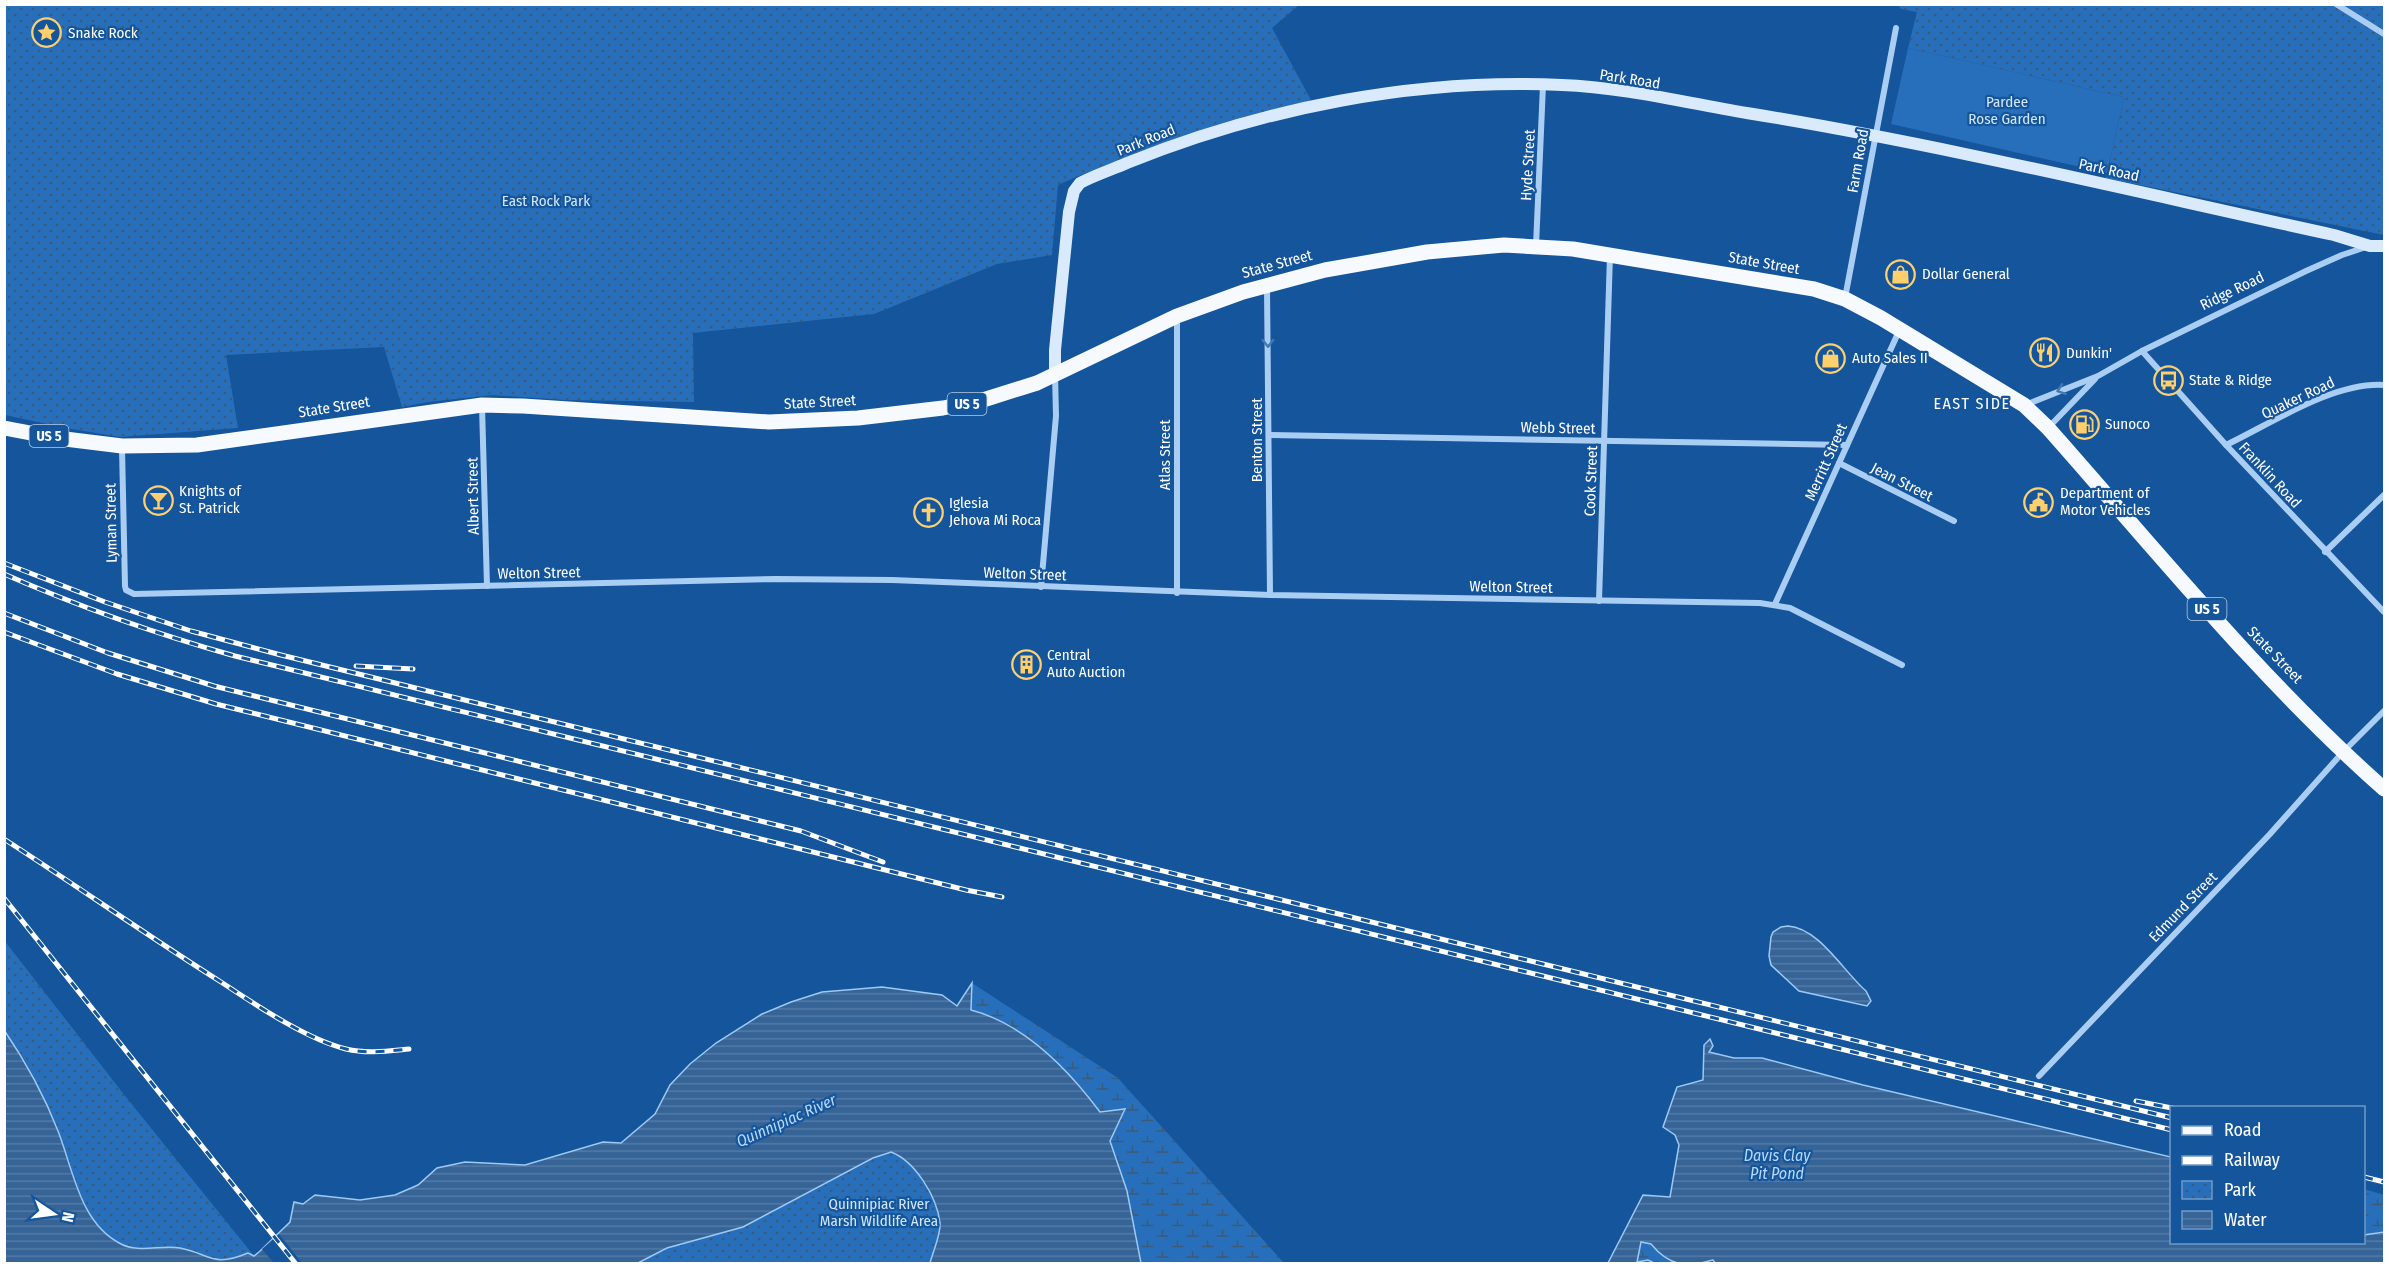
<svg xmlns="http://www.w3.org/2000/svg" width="2389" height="1268" viewBox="0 0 2389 1268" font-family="'Fira Sans Condensed',sans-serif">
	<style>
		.wetland { fill: url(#wetland-marsh) }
		.park { fill: url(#park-dots) }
		.garden { fill: #276fba }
		.water { fill: url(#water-rules); stroke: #9cc9f6; stroke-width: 1.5 }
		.pier { fill: #14559c }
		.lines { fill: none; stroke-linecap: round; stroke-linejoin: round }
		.street { stroke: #aacef3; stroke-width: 6 }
		.secondary { stroke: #d9eafd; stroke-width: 12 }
		.primary { stroke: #f6faff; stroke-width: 15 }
		.rail-casing { stroke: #fff; stroke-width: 5 }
		.rail { stroke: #14559c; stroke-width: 3; stroke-dasharray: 9; stroke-linecap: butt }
		.oneway { stroke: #4179b6 }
		.labels { text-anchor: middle; stroke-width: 4.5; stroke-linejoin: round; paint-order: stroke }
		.shield { fill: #14559c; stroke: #b8cce1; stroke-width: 1.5 }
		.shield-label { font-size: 14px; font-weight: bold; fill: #fff }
		.poi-label { font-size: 15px; fill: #fff; stroke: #14559c; text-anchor: start }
		.street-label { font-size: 15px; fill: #fff; stroke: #14559c }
		.park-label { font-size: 15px; fill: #d2e7fd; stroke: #14559c }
		.neighbourhood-label { font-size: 16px; letter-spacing: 1.5px; fill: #fff; stroke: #14559c }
		.water-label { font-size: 16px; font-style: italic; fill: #b7d8fa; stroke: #14559c }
	</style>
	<defs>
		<pattern id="wetland-marsh" width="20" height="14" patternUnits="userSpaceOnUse" patternTransform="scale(1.5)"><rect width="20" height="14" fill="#276fba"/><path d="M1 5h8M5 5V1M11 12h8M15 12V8" fill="none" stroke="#3d5a78"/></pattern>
		<pattern id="park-dots" width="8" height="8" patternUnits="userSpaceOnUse" patternTransform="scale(1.5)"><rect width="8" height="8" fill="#276fba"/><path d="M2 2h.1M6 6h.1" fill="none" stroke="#3d5a78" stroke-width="1.8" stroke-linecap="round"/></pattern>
		<pattern id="water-rules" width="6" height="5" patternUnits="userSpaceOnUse" patternTransform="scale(1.5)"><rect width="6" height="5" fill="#366497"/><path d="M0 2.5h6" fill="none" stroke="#547ba7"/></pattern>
	</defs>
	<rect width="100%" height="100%" fill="#14559c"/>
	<!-- wetland -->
	<g class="wetland">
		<polygon points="972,983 1118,1078 1284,1263 1141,1263 1127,1192 1100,1112 1081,1087 1038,1045 971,1010"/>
		<polygon points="2364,1189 2384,1195 2384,1232 2364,1235"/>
		<path d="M 1641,1242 L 1651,1244 L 1660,1254 L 1673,1263 C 1661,1263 1649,1260 1637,1262 Z"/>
	</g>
	<!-- park -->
	<g class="park">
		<path d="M 5,5 L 1299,5 L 1272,28 L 1311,100 C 1225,125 1140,149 1058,185 L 1052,255 L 997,264 L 874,314 L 693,333 L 694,402 L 565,400 L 492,395 L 428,402 L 402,407 L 384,347 L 226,355 L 238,428 L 120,437 L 66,428 L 5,415 Z"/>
		<polygon points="1898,5 2384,5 2384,235 2106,178 2124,97 1908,48 1917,12 1901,9"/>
		<path d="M 4,940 L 122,1092 L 254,1256 C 244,1256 234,1264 224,1263 C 209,1262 199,1252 185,1249 C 162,1244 135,1254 114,1240 C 78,1218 62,1134 42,1095 C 35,1081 29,1067 21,1054 C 16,1047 9,1039 5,1031 C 1,1021 5,956 4,940 Z"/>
		<path d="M 887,1152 C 910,1152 938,1202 940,1223 C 941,1235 933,1252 930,1263 L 638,1264 L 667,1248 L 743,1227 Z"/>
	</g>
	<!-- garden -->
	<polygon class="garden" points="1908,48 2124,97 2107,173 1891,124"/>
	<!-- water -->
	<g class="water">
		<path d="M 1788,926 C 1819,928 1843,971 1866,991 L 1871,1001 L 1867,1006 L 1799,991 L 1771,965 L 1769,956 L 1771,937 L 1773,932 L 1781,927 Z"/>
		<path d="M 972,983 L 971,1010 C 1025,1024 1068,1069 1100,1112 L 1125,1109 L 1110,1141 L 1127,1191 L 1141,1263 L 930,1263 C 933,1251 941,1235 940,1223 C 937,1197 915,1161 891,1152 L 873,1158 L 743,1227 L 667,1248 L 638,1263 L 5,1263 L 4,1030 C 26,1062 44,1095 58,1131 C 73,1169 80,1224 121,1244 C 138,1253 161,1245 180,1248 C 211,1254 212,1268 248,1253 L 254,1256 L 259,1252 L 290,1222 L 294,1202 L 303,1204 L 315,1195 L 360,1200 L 395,1195 L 418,1185 L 437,1168 L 465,1162 L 525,1165 L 603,1142 L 621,1143 L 655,1114 L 670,1085 L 690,1064 L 716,1043 L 762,1014 L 791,1002 L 822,992 L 882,987 L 942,995 L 957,1006 Z"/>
		<path d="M 1710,1039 L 1713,1046 L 1709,1052 L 1734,1058 L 1762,1058 L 1863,1085 L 2171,1157 L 2172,1242 L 2364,1242 L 2364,1235 L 2384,1232 L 2384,1263 L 1716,1264 L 1713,1260 C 1686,1268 1669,1266 1651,1244 L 1641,1242 L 1637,1262 L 1648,1260 L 1654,1263 L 1608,1263 L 1643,1195 L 1670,1197 L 1679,1145 L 1675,1135 L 1663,1127 L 1677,1087 L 1703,1080 L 1704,1045 Z"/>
	</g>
	<!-- pier -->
	<polygon class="pier" points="279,1234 302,1263 274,1263 262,1249"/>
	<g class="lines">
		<!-- street -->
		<g class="street">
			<polyline points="2336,4 2384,34"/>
			<polyline points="1536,246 1543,85"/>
			<polyline points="1267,288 1270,595"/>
			<polyline points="1845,298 1896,28"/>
			<polyline points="1177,317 1177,593"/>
			<polyline points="2142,351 2226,445 2384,612"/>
			<polyline points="2025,405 2098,376 2142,351 2306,271 2342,255 2366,247"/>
			<polyline points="482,406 487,586"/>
			<polyline points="2048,428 2095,379"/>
			<polyline points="1269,435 1847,445"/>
			<path d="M 2226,445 C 2272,423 2333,382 2384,385"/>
			<polyline points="122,448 125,586 126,590 134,594 776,579 892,580 1270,595 1760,603 1790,608 1902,665"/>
			<polyline points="1839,463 1954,521"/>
			<polyline points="2325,552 2384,495"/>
			<polyline points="1041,587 1056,416 1055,374"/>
			<polyline points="1599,601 1610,255"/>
			<polyline points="1775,604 1899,331"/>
			<polyline points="2039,1076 2270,834 2343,752 2384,711"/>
		</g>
		<!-- secondary -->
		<path class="secondary" d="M 1055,373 L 1055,350 L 1069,212 L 1074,191 L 1080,183 C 1095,175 1111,170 1127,163 C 1264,108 1414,78 1562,85 C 1623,87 1692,104 1753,114 C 1948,146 2140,193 2334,235 L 2370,246 L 2384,246"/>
		<!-- primary -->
		<path class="primary" d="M 4,428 L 57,438 L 122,446 L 197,445 L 482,405 L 523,406 L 769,422 L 858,418 L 943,408 L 983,400 L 1037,383 L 1177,316 L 1243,292 L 1325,270 L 1427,252 L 1504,245 L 1573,249 L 1814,289 L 1845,299 L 1881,318 L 2024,405 L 2048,428 C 2157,551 2261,680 2384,789"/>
		<defs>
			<g id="rail">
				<polyline points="4,563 105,602 191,631 281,655 2172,1118"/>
				<path d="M 4,574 C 80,607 156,634 235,656 L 2172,1130"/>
				<polyline points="4,613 108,653 214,686 801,831 883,862"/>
				<polyline points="4,632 117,674 216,704 966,890 1002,897"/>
				<polyline points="356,666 413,669"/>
				<path d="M 4,839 C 77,886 148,936 221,982 C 256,1005 306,1039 346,1049 C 367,1054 388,1051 409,1049"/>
				<polyline points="4,898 296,1264"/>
				<polyline points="2136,1101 2172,1108"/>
				<polyline points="2364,1177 2384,1182"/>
			</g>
		</defs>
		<!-- rail casing -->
		<use href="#rail" class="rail-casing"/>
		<!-- rail -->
		<use href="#rail" class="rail"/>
	</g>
	<!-- one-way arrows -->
	<defs><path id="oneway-chevron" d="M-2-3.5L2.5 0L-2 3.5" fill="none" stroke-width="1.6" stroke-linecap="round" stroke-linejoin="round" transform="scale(1.5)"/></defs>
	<g class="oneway">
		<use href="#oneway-chevron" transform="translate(1268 343) rotate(89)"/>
		<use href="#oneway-chevron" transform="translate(2061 390) rotate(161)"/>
	</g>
	<!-- icons -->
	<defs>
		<symbol id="sight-ring" viewBox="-11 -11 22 22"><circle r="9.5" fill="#14559c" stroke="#ffcf6c" stroke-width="1.5"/><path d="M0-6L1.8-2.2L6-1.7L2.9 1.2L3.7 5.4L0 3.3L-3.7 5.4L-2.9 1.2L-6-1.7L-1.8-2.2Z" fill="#ffcf6c"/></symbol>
		<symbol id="shop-ring" viewBox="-11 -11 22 22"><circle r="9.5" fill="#14559c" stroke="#ffcf6c" stroke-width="1.5"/><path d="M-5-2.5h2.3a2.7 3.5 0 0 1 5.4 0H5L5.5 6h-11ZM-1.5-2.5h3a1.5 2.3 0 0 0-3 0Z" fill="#ffcf6c"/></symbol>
		<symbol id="restaurant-ring" viewBox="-11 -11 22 22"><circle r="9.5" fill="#14559c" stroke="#ffcf6c" stroke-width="1.5"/><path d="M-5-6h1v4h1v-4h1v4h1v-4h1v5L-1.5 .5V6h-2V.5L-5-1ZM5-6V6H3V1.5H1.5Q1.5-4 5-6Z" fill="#ffcf6c"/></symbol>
		<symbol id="bus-ring" viewBox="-11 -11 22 22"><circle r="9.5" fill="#14559c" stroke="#ffcf6c" stroke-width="1.5"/><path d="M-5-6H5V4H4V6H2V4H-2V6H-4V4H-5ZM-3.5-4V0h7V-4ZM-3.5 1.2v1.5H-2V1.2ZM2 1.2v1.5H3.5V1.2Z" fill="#ffcf6c"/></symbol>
		<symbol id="fuel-ring" viewBox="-11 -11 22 22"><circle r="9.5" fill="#14559c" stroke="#ffcf6c" stroke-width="1.5"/><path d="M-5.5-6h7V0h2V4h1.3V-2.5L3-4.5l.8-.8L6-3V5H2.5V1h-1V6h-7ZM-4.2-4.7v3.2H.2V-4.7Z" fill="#ffcf6c"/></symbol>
		<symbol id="bar-ring" viewBox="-11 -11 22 22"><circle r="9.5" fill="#14559c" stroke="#ffcf6c" stroke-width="1.5"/><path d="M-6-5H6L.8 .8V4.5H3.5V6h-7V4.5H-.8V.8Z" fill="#ffcf6c"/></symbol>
		<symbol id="civic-ring" viewBox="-11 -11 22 22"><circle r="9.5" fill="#14559c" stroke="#ffcf6c" stroke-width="1.5"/><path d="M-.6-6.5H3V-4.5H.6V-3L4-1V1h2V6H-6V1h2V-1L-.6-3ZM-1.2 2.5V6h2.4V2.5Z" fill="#ffcf6c"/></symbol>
		<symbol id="church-ring" viewBox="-11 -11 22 22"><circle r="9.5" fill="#14559c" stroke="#ffcf6c" stroke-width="1.5"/><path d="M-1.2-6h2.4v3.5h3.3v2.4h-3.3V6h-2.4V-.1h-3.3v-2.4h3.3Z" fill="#ffcf6c"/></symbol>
		<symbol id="building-ring" viewBox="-11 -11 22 22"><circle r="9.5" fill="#14559c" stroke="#ffcf6c" stroke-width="1.5"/><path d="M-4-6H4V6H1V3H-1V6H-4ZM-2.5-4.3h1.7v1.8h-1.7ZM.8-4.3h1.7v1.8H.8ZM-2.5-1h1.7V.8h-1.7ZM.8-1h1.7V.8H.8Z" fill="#ffcf6c"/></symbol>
	</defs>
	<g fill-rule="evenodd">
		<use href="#sight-ring" x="30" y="16" width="33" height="33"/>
		<use href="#shop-ring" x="1884" y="258" width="33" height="33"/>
		<use href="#restaurant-ring" x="2028" y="336" width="33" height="33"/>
		<use href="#shop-ring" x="1814" y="342" width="33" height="33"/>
		<use href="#bus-ring" x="2152" y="364" width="33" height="33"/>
		<use href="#fuel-ring" x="2068" y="408" width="33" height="33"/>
		<use href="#bar-ring" x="142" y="484" width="33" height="33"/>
		<use href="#civic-ring" x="2022" y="486" width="33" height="33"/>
		<use href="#church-ring" x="912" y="496" width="33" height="33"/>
		<use href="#building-ring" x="1010" y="648" width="33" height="33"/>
	</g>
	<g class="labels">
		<!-- shield labels -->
		<g class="shield">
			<rect x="947.5" y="393" width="39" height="22" rx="4.5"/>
			<rect x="29.5" y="425" width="39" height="22" rx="4.5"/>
			<rect x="2187.5" y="598" width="39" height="22" rx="4.5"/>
		</g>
		<g class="shield-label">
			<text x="967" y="409">US 5</text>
			<text x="49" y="441">US 5</text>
			<text x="2207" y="614">US 5</text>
		</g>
		<!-- poi labels -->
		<g class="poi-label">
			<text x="68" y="38">Snake Rock</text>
			<text x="1922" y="279">Dollar General</text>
			<text x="2066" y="358">Dunkin'</text>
			<text x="1852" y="363">Auto Sales II</text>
			<text x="2189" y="385">State &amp; Ridge</text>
			<text x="2105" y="429">Sunoco</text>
			<text x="179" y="496">Knights of<tspan x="179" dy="17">St. Patrick</tspan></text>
			<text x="2060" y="498">Department of<tspan x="2060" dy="17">Motor Vehicles</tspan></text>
			<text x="949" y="508">Iglesia<tspan x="949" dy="17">Jehova Mi Roca</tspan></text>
			<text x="1047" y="660">Central<tspan x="1047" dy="17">Auto Auction</tspan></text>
		</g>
		<!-- street labels -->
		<g class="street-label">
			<text transform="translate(1630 79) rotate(9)" y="5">Park Road</text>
			<text transform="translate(1146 140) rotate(-22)" y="5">Park Road</text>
			<text transform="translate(1858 161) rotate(-80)" y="5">Farm Road</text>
			<text transform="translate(1528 165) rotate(-87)" y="5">Hyde Street</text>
			<text transform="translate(2109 170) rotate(12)" y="5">Park Road</text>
			<text transform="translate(1764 263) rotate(10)" y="5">State Street</text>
			<text transform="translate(1277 264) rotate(-15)" y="5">State Street</text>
			<text transform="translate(2232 291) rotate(-26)" y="5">Ridge Road</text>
			<text transform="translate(2298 398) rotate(-25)" y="5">Quaker Road</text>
			<text transform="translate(820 402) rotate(-3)" y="5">State Street</text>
			<text transform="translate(334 407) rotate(-9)" y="5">State Street</text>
			<text transform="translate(1558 428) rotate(1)" y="5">Webb Street</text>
			<text transform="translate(1257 440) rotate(-90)" y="5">Benton Street</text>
			<text transform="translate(1165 455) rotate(-90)" y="5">Atlas Street</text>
			<text transform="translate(1826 462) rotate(-66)" y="5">Merritt Street</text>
			<text transform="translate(2270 475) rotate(47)" y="5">Franklin Road</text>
			<text transform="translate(1591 481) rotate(-88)" y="5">Cook Street</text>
			<text transform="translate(1902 482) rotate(27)" y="5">Jean Street</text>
			<text transform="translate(473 496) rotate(-91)" y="5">Albert Street</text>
			<text transform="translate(111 523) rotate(-91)" y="5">Lyman Street</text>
			<text transform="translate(539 573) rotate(-1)" y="5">Welton Street</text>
			<text transform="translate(1025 574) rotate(2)" y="5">Welton Street</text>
			<text transform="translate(1511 587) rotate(1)" y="5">Welton Street</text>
			<text transform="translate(2275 655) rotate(46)" y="5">State Street</text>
			<text transform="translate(2183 907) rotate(-46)" y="5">Edmund Street</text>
		</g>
		<!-- park labels -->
		<g class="park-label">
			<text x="2007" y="107">Pardee<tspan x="2007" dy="17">Rose Garden</tspan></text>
			<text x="546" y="206">East Rock Park</text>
			<text x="879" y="1209">Quinnipiac River<tspan x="879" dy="17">Marsh Wildlife Area</tspan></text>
		</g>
		<!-- neighbourhood labels -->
		<g class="neighbourhood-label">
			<text x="1972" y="409">EAST SIDE</text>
		</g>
		<!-- water labels -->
		<g class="water-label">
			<text transform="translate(786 1120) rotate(-24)" y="6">Quinnipiac River</text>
			<text x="1777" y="1161">Davis Clay<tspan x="1777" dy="18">Pit Pond</tspan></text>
		</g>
	</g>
	<!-- border -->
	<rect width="2389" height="1268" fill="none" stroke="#ffffff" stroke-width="12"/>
	<!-- legend -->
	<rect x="2170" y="1106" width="195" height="138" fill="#14559c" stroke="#7299c4" stroke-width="1.5"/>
	<rect x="2182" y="1126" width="30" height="9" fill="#f6faff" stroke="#7299c4" stroke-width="1.5"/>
	<text x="2224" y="1136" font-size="18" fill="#ffffff">Road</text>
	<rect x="2182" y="1156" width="30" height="9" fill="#ffffff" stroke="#7299c4" stroke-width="1.5"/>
	<text x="2224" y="1166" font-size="18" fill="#ffffff">Railway</text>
	<rect x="2182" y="1181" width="30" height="18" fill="url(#park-dots)" stroke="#7299c4" stroke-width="1.5"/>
	<text x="2224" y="1196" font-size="18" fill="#ffffff">Park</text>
	<rect x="2182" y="1211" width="30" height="18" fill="url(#water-rules)" stroke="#7299c4" stroke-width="1.5"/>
	<text x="2224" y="1226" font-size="18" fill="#ffffff">Water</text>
	<!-- north arrow -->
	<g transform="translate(54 1214) rotate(103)" stroke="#14559c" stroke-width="4.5" paint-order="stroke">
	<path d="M0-4.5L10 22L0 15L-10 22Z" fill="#ffffff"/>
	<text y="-9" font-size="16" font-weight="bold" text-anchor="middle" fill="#ffffff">N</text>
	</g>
</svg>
